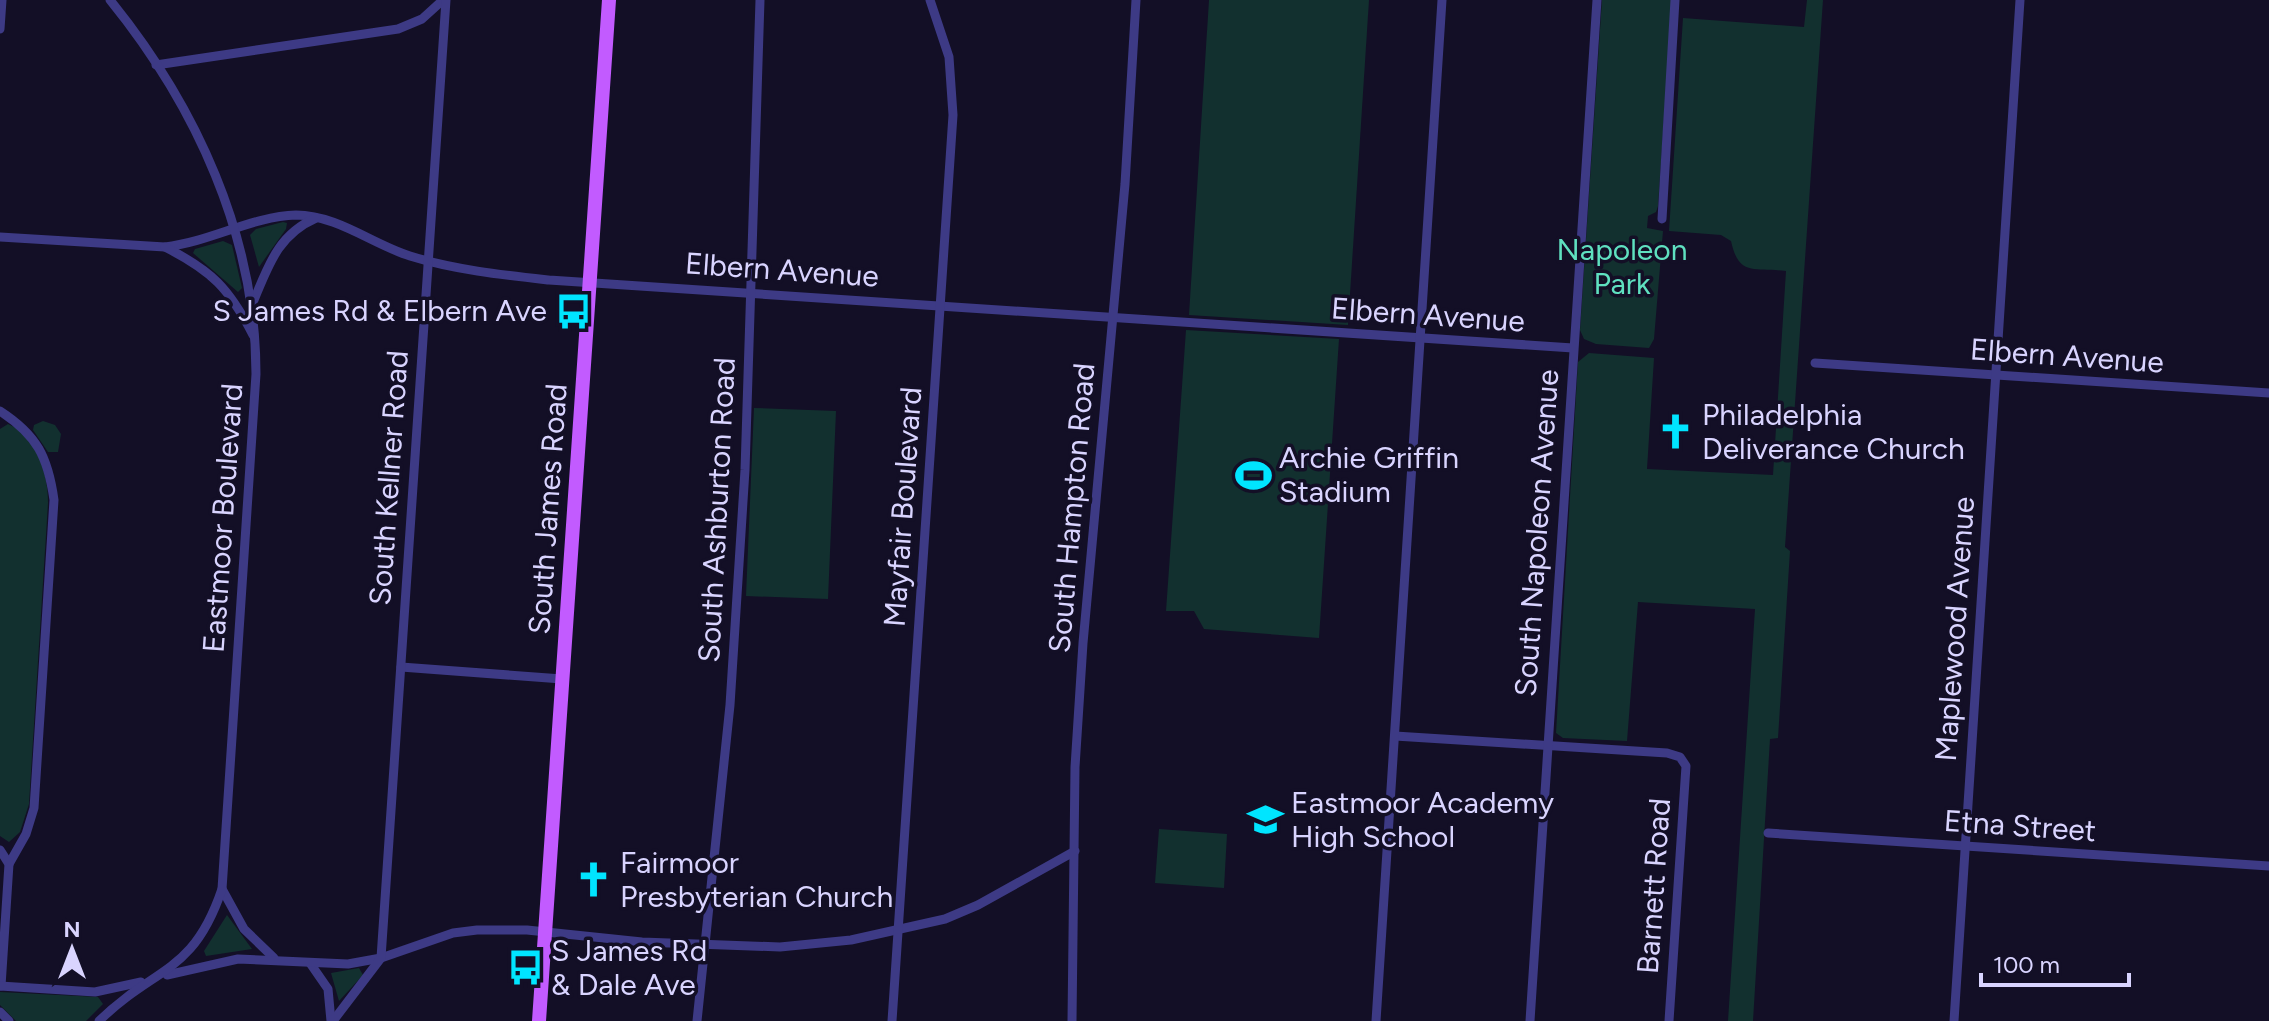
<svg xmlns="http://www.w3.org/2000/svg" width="2269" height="1021" viewBox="0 0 2269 1021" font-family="Figtree,sans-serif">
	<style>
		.green { fill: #12302f }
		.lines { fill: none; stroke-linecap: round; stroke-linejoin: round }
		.street { stroke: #3d3a85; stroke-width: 9 }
		.primary { stroke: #c25bff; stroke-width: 14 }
		.labels { text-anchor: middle; stroke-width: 7; stroke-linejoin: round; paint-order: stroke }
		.park-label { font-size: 30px; fill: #5fe0c0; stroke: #130f26 }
		.street-label { font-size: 30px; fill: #d9d4ff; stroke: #130f26 }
		.poi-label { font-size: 30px; fill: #d9d4ff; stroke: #130f26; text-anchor: start }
	</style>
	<rect width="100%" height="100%" fill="#130f26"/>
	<!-- green -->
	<g class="green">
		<polygon points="1209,0 1369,0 1348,325 1189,315"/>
		<polygon points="1602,0 1672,0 1658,206 1656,212 1648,216 1647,228 1663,231 1654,339 1649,348 1596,344 1584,339 1580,330"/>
		<path d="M 1807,0 L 1823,0 L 1785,547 L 1790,551 L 1778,738 L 1770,739 L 1753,1021 L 1728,1021 L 1755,609 L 1638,602 L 1627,741 L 1563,738 L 1556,733 L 1578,362 L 1589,353 L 1654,358 L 1647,469 L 1773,475 L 1786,271 C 1753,267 1739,277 1731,241 L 1721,235 L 1669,231 L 1683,18 L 1804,27 Z"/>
		<polygon points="283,222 287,223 286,229 259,267 250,235 256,229"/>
		<polygon points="223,241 232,245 242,288 238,292 193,253 195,249"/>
		<polygon points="1186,330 1339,339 1319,638 1204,629 1194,611 1166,611"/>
		<polygon points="754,408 836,411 828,599 746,596"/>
		<polygon points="43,421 55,425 61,434 58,452 48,452 33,430 34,425"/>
		<path d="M 8,424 C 37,435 48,474 48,503 L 29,804 L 20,832 L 9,842 L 0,836 L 0,429 Z"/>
		<polygon points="1159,829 1227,834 1224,888 1155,883"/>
		<polygon points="227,915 252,949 206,956 204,951"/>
		<polygon points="359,968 363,975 339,1001 331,973"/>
		<polygon points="0,992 98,997 103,1004 86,1021 16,1021 0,1005"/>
	</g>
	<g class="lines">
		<!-- street -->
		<g class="street">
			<polyline points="0,29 2,0"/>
			<polyline points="156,65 398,29 422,19 443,0"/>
			<polyline points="1662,219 1675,0"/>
			<path d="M 0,237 L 165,247 C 210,242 253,216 296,215 C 337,215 372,244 410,256 C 455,270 503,275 549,280 L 1573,348"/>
			<path d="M 165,247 C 212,271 229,288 253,335"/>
			<path d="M 254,300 C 269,264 279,234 316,218"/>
			<polyline points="1815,363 2269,393"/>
			<path d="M 0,411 C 37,435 48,457 54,500 L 34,808 L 26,834 L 9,864"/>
			<polyline points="401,667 562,679"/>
			<polyline points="1395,736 1667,753 1680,757 1686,766 1669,1021"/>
			<polyline points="1768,833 2269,866"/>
			<polyline points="0,850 9,864 1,986"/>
			<polyline points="222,889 244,929 274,958"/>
			<polyline points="310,963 328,989 331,1021"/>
			<polyline points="167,975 238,959 348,964 381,958 453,933 477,930 527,930 642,942 780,947 851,940 945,919 978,905 1075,851"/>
			<polyline points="0,986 95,992 141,982"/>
			<polyline points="0,1012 9,1021"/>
			<path d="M 99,1021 C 155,966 193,975 222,889 L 256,374 C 256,236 196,106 110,0"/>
			<polyline points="333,1021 381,958 446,0"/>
			<polyline points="697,1021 730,705 745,470 760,0"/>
			<polyline points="892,1021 953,115 949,57 930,0"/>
			<polyline points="1072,1021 1075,767 1083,643 1125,184 1136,0"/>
			<polyline points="1376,1021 1442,0"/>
			<polyline points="1530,1021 1597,0"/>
			<polyline points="1954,1021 2020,0"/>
		</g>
		<!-- primary -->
		<polyline class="primary" points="539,1021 609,0"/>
	</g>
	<!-- icons -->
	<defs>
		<symbol id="bus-bare" viewBox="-9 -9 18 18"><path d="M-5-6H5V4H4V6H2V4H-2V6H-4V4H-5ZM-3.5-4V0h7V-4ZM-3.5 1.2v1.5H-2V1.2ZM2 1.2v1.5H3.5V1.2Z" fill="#00e5ff" stroke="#130f26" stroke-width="2.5" paint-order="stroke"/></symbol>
		<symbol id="church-bare" viewBox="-9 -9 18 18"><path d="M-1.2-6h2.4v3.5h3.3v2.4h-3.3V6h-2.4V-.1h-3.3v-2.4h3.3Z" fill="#00e5ff" stroke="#130f26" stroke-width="2.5" paint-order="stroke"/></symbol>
		<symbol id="stadium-bare" viewBox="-9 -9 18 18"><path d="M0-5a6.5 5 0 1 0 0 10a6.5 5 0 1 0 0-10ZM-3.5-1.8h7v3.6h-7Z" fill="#00e5ff" stroke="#130f26" stroke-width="2.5" paint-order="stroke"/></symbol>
		<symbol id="school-bare" viewBox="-9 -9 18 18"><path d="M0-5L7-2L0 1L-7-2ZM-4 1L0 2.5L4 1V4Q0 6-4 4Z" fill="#00e5ff" stroke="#130f26" stroke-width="2.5" paint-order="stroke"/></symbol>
	</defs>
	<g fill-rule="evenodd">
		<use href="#bus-bare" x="548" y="286" width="51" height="51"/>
		<use href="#church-bare" x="1650" y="406" width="51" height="51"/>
		<use href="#stadium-bare" x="1228" y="450" width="51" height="51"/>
		<use href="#school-bare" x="1240" y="794" width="51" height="51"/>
		<use href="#church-bare" x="568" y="854" width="51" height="51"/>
		<use href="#bus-bare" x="500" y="942" width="51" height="51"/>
	</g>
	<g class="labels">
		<!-- park labels -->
		<g class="park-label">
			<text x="1622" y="260">Napoleon<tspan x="1622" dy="34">Park</tspan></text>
		</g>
		<!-- street labels -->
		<g class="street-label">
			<text transform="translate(782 270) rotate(4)" y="10">Elbern Avenue</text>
			<text transform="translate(1428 315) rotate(4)" y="10">Elbern Avenue</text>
			<text transform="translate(2067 356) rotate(4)" y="10">Elbern Avenue</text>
			<text transform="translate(389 478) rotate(-86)" y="10">South Kellner Road</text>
			<text transform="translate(903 507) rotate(-86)" y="10">Mayfair Boulevard</text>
			<text transform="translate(1072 508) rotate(-85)" y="10">South Hampton Road</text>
			<text transform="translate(548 509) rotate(-86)" y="10">South James Road</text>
			<text transform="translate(717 510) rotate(-87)" y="10">South Ashburton Road</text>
			<text transform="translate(223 518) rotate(-86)" y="10">Eastmoor Boulevard</text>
			<text transform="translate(1537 533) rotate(-86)" y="10">South Napoleon Avenue</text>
			<text transform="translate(1955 629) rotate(-86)" y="10">Maplewood Avenue</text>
			<text transform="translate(2020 826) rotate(4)" y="10">Etna Street</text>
			<text transform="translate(1654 886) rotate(-86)" y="10">Barnett Road</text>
		</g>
		<!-- poi labels -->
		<g class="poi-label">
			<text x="547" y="321" text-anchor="end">S James Rd &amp; Elbern Ave</text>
			<text x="1702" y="425">Philadelphia<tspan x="1702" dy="34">Deliverance Church</tspan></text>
			<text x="1279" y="468">Archie Griffin<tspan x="1279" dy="34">Stadium</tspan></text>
			<text x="1291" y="813">Eastmoor Academy<tspan x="1291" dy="34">High School</tspan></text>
			<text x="620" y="873">Fairmoor<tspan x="620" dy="34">Presbyterian Church</tspan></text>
			<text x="551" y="961">S James Rd<tspan x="551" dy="34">&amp; Dale Ave</tspan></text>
		</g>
	</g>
	<!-- north arrow -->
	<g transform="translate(72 949)" stroke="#130f26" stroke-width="6" paint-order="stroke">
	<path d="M0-6L14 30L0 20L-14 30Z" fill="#d9d4ff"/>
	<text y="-12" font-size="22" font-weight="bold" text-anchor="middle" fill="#d9d4ff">N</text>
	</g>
	<!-- scale -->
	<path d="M1981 973v12h148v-12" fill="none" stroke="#d9d4ff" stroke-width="4"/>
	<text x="1993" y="973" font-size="24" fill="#d9d4ff" stroke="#130f26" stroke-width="6" paint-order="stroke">100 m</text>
</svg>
